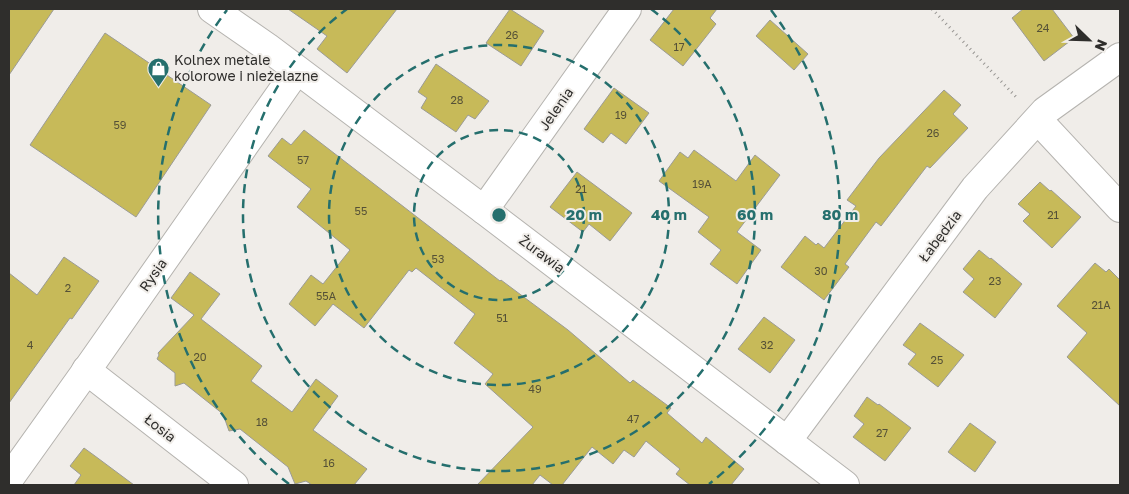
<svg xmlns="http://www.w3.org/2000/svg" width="1129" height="494" viewBox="0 0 1129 494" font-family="'Golos Text',sans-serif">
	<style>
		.building { fill: #c7ba59; stroke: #9b9b96 }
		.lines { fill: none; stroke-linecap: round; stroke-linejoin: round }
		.minor-casing { stroke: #b5b3af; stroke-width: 30 }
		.path { stroke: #989693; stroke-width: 3; stroke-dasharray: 1 4; stroke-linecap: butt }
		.minor { stroke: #fff; stroke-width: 28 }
		.ring { fill: none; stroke: #256f6d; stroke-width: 2.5; stroke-dasharray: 9 6 }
		.labels { text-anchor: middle; stroke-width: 4; stroke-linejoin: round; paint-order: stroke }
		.number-label { font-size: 11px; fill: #555137 }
		.poi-label { font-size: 14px; fill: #2f2e2c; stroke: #f0ede9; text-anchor: start }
		.street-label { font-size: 14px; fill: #2f2e2c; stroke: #f0ede9 }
		.centre { fill: #256f6d; stroke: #f0ede9; stroke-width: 2.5 }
		.ring-label { font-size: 15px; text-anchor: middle; font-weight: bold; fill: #256f6d; stroke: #f0ede9; stroke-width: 4; stroke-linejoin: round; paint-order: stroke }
	</style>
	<rect width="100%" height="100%" fill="#f0ede9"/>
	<!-- building -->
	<g class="building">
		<polygon points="9,9 54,9 9,75"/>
		<polygon points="288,9 397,9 347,73 317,49 327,36"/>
		<polygon points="510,9 544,31 521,66 486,43"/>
		<polygon points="674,9 717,9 710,18 716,24 683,66 650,40"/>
		<polygon points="1023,9 1052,9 1074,38 1044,61 1012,18"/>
		<polygon points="770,20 808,54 794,70 756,36"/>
		<polygon points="105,33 211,105 136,217 30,145"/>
		<polygon points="436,64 489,101 475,119 468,115 456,132 421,108 427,98 418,92"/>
		<polygon points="614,88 649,113 626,144 611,133 603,143 584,129"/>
		<polygon points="944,90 961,105 953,114 968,128 930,168 927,166 881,226 876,222 845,264 849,267 824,300 781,267 805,236 816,245 818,243 824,248 856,206 847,200 879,158"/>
		<polygon points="304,130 500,281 501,280 568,330 630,383 633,380 671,408 667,413 702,443 706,437 744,469 731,485 690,485 676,474 680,469 646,441 634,457 624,450 613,464 592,447 562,485 553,485 540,475 532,485 477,485 533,427 485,384 493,374 454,343 475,314 416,268 412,272 409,270 364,328 333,304 315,326 289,304 311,275 323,284 350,250 297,207 311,189 268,156 282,138 291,145"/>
		<polygon points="694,150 736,181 755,155 780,175 737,232 761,250 737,284 710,264 721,250 698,232 709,217 659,181 680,152 688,158"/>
		<polygon points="577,172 632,213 610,241 589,224 583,232 550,207"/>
		<polygon points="1040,182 1050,191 1051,190 1081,217 1052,248 1023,221 1030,214 1018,204"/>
		<polygon points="979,250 990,259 991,258 1022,284 995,318 963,292 974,279 963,269"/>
		<polygon points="64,257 99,281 72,319 70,318 9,403 9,273 37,295"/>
		<polygon points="1095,263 1106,272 1109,269 1120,280 1120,406 1067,357 1087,333 1057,306"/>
		<polygon points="190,272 220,294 201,319 262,366 251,381 292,412 316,379 338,396 313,430 367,469 354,485 312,485 306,481 295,484 288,467 240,429 229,431 223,414 184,383 175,386 175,373 157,359 159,355 158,353 194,315 171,298"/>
		<polygon points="764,317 795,340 770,373 738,349"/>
		<polygon points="920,323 964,355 938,387 908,364 916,354 903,345"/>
		<polygon points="867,397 878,405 879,404 911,428 885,461 853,437 864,424 854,416"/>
		<polygon points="970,423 996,442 975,472 948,452"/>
		<polygon points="84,448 95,456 134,485 74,485 81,475 70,466"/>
	</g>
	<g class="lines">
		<defs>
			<g id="minor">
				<polyline points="212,9 267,47 484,210 845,485"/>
				<polyline points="1038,120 1120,208"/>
				<polyline points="484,210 627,9"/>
				<polyline points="86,370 234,485"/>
				<polyline points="787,441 975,188 1045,111 1120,57"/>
				<polyline points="9,479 84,374 297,70"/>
			</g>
		</defs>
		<!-- minor casing -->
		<use href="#minor" class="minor-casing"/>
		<!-- path -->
		<polyline class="path" points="932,9 1018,99"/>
		<!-- minor -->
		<use href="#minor" class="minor"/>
	</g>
	<!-- distance rings -->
	<g class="ring">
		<circle cx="499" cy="215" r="85"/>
		<circle cx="499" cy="215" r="170"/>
		<path d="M651 9A256 256 0 1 1 347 9"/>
		<path d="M289 484A341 341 0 0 1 227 10M771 10A341 341 0 0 1 709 484"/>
	</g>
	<!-- icons -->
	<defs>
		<symbol id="shop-pin" viewBox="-11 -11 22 30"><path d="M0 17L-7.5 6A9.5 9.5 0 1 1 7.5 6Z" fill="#256f6d" stroke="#f0ede9"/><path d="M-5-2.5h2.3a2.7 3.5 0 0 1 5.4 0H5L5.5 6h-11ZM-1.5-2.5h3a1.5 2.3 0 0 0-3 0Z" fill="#fff"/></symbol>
	</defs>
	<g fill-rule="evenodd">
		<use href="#shop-pin" x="146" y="56" width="25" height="34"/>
	</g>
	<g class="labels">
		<!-- number labels -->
		<g class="number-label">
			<text x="1043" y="32">24</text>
			<text x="512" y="39">26</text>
			<text x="679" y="51">17</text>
			<text x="457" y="104">28</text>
			<text x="621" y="119">19</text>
			<text x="120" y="129">59</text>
			<text x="933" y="137">26</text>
			<text x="303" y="164">57</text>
			<text x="702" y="188">19A</text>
			<text x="581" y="193">21</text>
			<text x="361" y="215">55</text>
			<text x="1053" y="219">21</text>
			<text x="438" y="263">53</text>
			<text x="821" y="275">30</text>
			<text x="995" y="285">23</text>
			<text x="68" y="292">2</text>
			<text x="326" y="300">55A</text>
			<text x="1101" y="309">21A</text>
			<text x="502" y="322">51</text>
			<text x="30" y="349">4</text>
			<text x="767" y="349">32</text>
			<text x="200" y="361">20</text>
			<text x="937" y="364">25</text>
			<text x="535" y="393">49</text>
			<text x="633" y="423">47</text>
			<text x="262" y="426">18</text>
			<text x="882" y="437">27</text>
			<text x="329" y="467">16</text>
		</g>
		<!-- poi labels -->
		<g class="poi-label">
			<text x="174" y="65">Kolnex metale<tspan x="174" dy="16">kolorowe i nieżelazne</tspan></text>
		</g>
		<!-- street labels -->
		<g class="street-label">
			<text transform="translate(556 109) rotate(-55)" y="5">Jelenia</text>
			<text transform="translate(940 236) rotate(-53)" y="5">Łabędzia</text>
			<text transform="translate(542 254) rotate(37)" y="5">Żurawia</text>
			<text transform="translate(153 275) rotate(-55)" y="5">Rysia</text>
			<text transform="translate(160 428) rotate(38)" y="5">Łosia</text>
		</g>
	</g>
	<circle cx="499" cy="215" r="8" class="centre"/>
	<g class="ring-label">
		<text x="584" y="220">20 m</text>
		<text x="669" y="220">40 m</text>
		<text x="755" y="220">60 m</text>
		<text x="840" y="220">80 m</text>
	</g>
	<!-- border -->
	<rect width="1129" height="494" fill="none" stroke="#2f2e2c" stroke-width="20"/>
	<!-- north arrow -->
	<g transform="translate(1089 40) rotate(113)" stroke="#f0ede9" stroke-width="4" paint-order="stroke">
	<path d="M0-4L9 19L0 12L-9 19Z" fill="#2f2e2c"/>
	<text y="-8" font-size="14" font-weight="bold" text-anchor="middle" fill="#2f2e2c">N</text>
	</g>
</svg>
